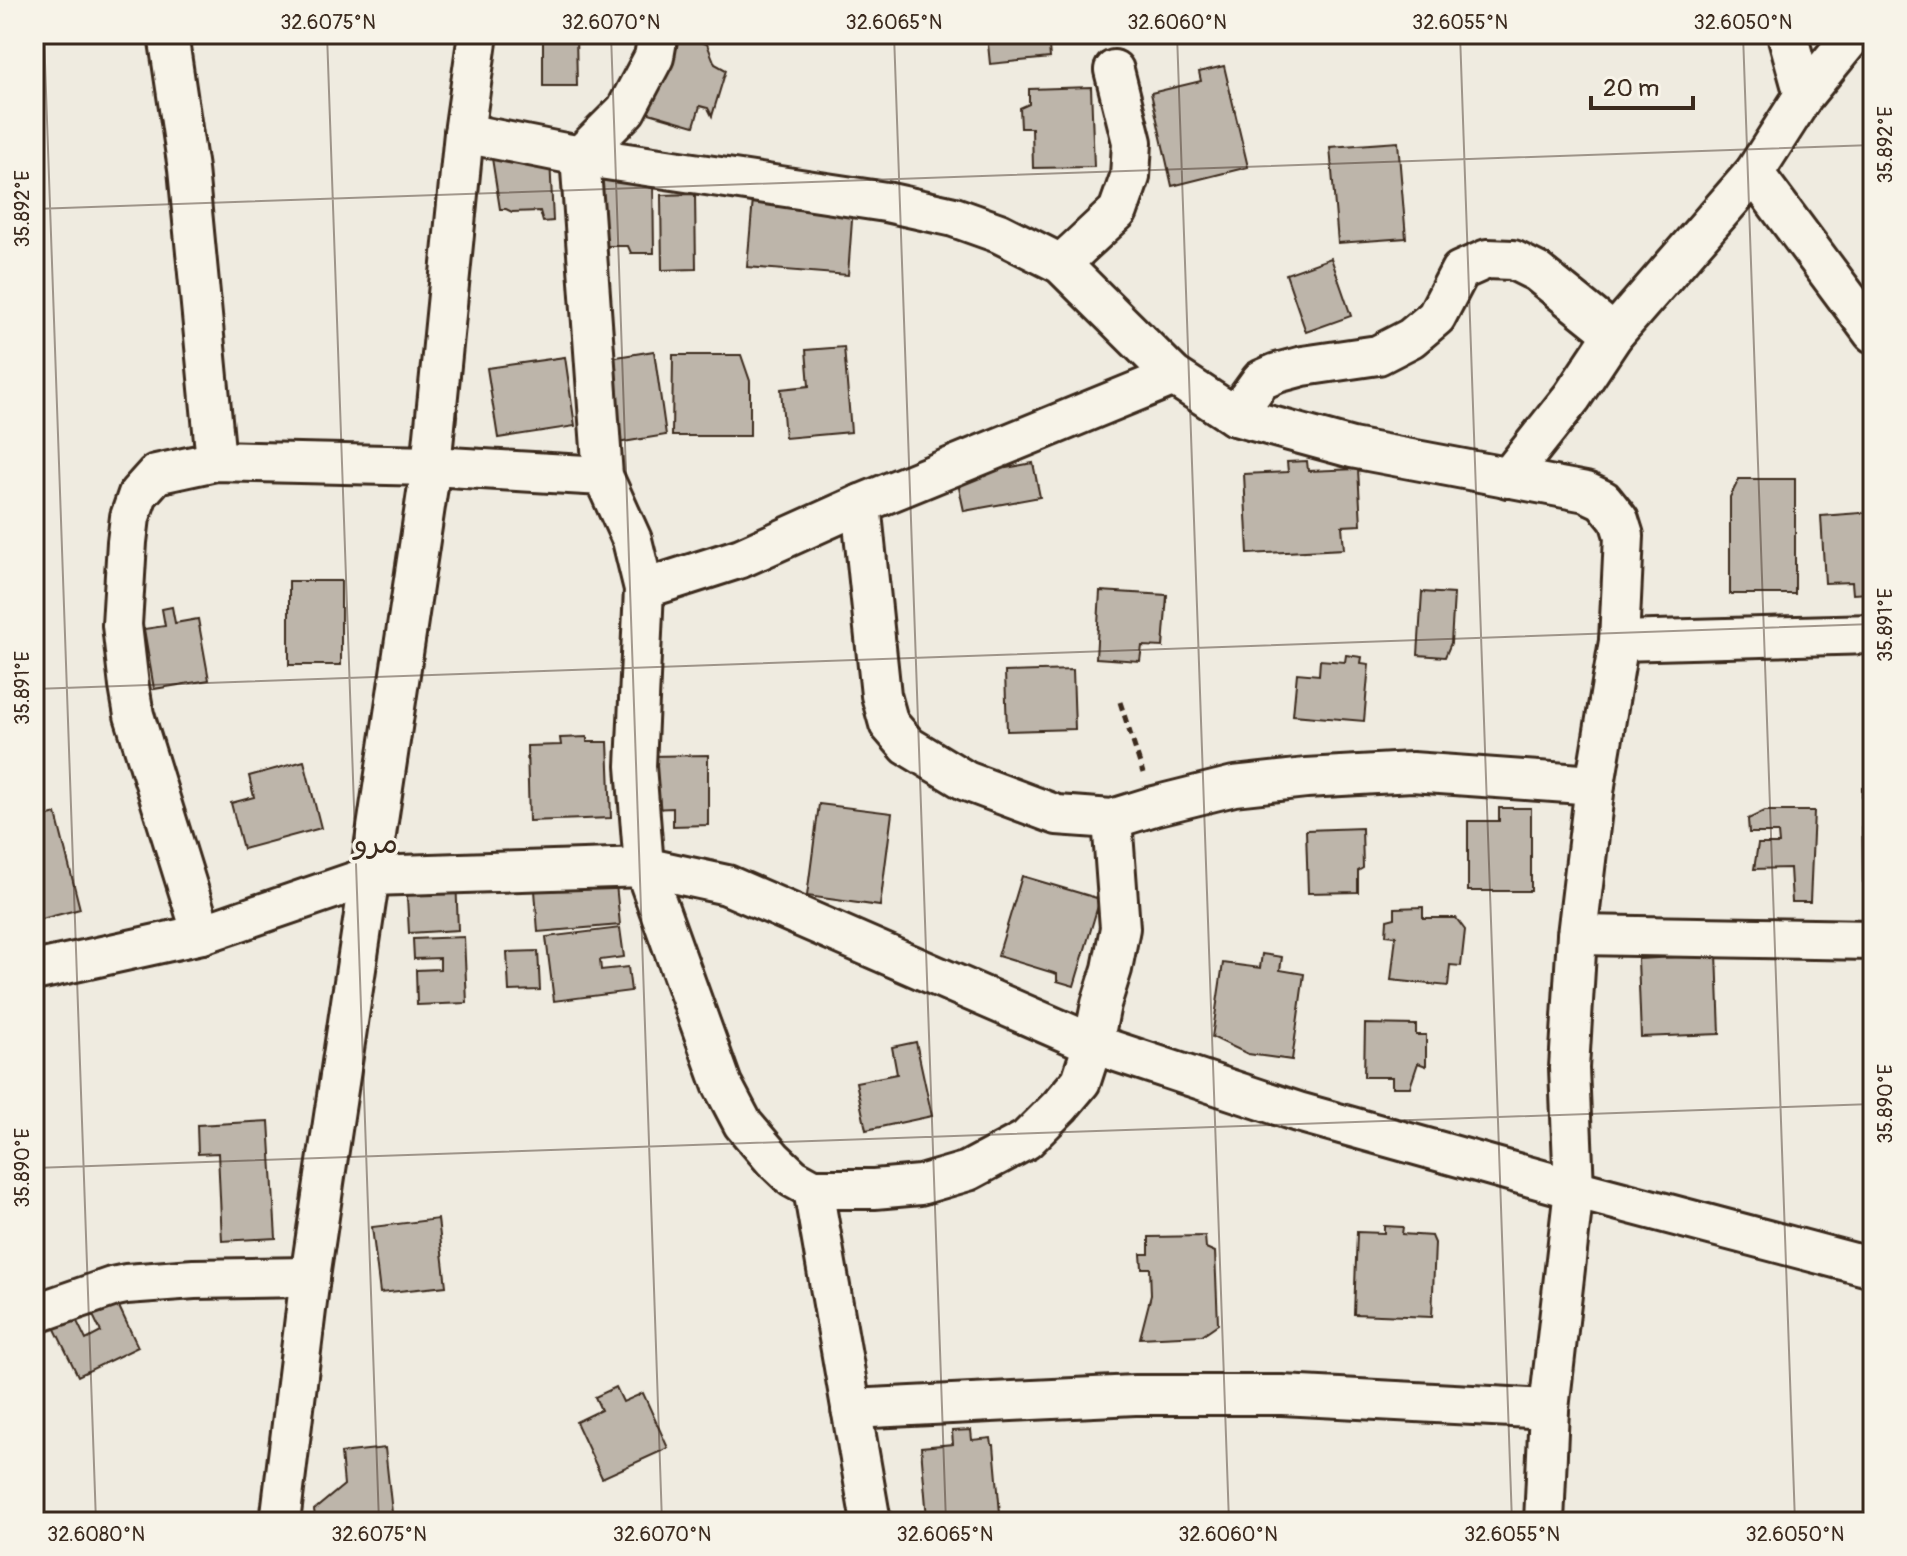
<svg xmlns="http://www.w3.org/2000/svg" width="1907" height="1556" viewBox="0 0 1907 1556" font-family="Pangolin,'Playpen Sans Arabic',sans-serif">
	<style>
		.building { fill: #bdb5aa; stroke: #3b2a1e; stroke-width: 2 }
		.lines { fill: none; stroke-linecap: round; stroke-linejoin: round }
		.minor-casing { stroke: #3b2a1e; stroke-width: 44 }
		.path { stroke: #3b2a1e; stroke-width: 5; stroke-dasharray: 8 6; stroke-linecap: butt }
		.minor { stroke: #f7f3e8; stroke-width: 38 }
		.ticks { fill: none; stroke: #3b2a1e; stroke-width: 2; stroke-opacity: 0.45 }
		.labels { text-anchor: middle; stroke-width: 7; stroke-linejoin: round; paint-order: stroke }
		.quarter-label { font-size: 30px; fill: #3b2a1e; stroke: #f7f3e8 }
		.neatline { fill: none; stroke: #3b2a1e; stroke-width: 3 }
		.ticks-label { font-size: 20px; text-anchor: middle; fill: #3b2a1e }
	</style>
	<rect width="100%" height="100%" fill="#efebe0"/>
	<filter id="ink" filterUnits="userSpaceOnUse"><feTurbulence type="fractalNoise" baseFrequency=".0125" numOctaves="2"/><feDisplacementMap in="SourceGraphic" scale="16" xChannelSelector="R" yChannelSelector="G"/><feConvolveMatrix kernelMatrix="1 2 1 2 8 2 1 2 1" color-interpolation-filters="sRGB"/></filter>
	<g filter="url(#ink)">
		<!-- building -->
		<g class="building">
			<polygon points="543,34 576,34 577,86 543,86"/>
			<polygon points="674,34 707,44 715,64 726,70 712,116 708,108 700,106 694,126 639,110"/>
			<polygon points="987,34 1048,34 1050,58 990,64"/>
			<polygon points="1224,66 1248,167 1172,186 1151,93 1201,81 1199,72"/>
			<polygon points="1091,87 1094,167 1033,168 1032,128 1021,128 1020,108 1029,104 1029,89"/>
			<polygon points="1398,142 1406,238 1338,243 1330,147"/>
			<polygon points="491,152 550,158 553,221 543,222 540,211 512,212 506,209 500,209"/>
			<polygon points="653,175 654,253 631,253 628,246 596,246 595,176"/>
			<polygon points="695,194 696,269 662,270 661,195"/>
			<polygon points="753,199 853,207 848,275 747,267"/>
			<polygon points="1331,258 1351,316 1306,332 1286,274"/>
			<polygon points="844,347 851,432 785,438 781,389 809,386 806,350"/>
			<polygon points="654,351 666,435 617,443 604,359"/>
			<polygon points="673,355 741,355 750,381 750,436 672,436"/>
			<polygon points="565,357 575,426 498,438 487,368"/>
			<polygon points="1003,452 1006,468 1033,463 1040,497 964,511 955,469"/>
			<polygon points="1307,461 1308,471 1358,469 1361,525 1342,526 1344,549 1248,554 1244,474 1288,472 1287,462"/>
			<polygon points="1739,479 1795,479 1795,594 1730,594 1730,497"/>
			<polygon points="1873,512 1873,577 1869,593 1853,594 1852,582 1825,583 1821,516"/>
			<rect x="289" y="581" width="52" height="84"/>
			<polygon points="1100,591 1167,595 1163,647 1142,646 1140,661 1096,658"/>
			<polygon points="1422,592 1454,594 1451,643 1445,657 1418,655"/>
			<polygon points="172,607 175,623 198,619 209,680 154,689 144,629 165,626 162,609"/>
			<polygon points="1346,655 1362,657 1361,663 1369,664 1364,721 1293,715 1297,673 1319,675 1320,660 1345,662"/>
			<polygon points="1073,670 1075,729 1007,731 1005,672"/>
			<polygon points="587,737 587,742 608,742 611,818 529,821 527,746 561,745 560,738"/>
			<polygon points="708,755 708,825 673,826 673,808 650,809 649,756"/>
			<polygon points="304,761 321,828 243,849 231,803 254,797 249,776"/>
			<polygon points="1862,788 1873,788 1873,882 1863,882"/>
			<polygon points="819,804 892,813 880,906 807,896"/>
			<polygon points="1499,808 1531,808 1531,891 1468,891 1468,821 1499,821"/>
			<polygon points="1765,811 1814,811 1810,902 1792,902 1790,868 1754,869 1758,844 1779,844 1778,833 1749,833 1748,819"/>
			<polygon points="56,814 80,909 34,921 34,820"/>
			<polygon points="1362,828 1363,868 1358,871 1358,892 1308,893 1306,830"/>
			<polygon points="456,876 458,930 409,933 406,879"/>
			<polygon points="1022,876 1100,899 1074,986 1057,981 1057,974 998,956"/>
			<polygon points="616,884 620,925 538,932 535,890"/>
			<polygon points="1423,907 1423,918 1456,918 1465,930 1461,966 1450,965 1448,986 1391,980 1396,936 1386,935 1387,920 1395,918 1395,908"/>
			<polygon points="620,928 624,957 600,960 601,970 628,967 631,991 554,1001 546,937"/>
			<polygon points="464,937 467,1003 417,1005 416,970 440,969 440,958 414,959 413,939"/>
			<polygon points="1675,949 1717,953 1720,1034 1641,1037 1638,959 1675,957"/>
			<polygon points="538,951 540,990 509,991 507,952"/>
			<polygon points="1262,954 1282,957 1280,970 1304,974 1292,1060 1248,1054 1212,1037 1223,963 1260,968"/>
			<polygon points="1365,1024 1416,1025 1416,1035 1426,1035 1426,1066 1418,1063 1410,1087 1392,1087 1392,1077 1364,1077"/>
			<polygon points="916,1042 932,1116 866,1130 856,1082 897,1074 892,1047"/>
			<polygon points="269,1121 276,1238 222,1241 218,1153 198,1154 197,1125"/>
			<polygon points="34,1216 43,1257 34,1259"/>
			<polygon points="438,1219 446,1286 380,1293 372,1227"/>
			<polygon points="1384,1226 1403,1227 1402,1234 1432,1236 1435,1243 1432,1317 1354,1314 1357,1232 1384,1233"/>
			<polygon points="1205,1236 1206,1248 1215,1252 1218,1324 1202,1335 1140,1338 1151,1295 1150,1268 1142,1268 1141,1254 1149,1254 1149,1237"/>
			<polygon points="114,1296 138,1347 78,1376 53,1325 74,1315 86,1340 101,1332 89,1307"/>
			<polygon points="616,1387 623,1402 643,1393 668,1448 602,1478 576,1422 601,1410 595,1397"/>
			<polygon points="971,1430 972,1440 991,1438 992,1445 994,1445 1000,1513 927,1518 921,1447 953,1444 952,1431"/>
			<polygon points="385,1448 393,1522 316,1522 314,1510 344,1485 341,1453"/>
		</g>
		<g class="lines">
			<defs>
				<g id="minor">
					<polyline points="168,34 188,169 216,461"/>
					<polyline points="658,34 654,57 626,110 580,156 603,476 632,540 644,589 636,766 644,867 722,1084 743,1124 773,1159 793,1178 813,1189 874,1189 920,1185 968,1171 1026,1140 1060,1106 1081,1081 1093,1044 1101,1004 1112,969 1120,928 1112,819"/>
					<polyline points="1787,34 1804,95"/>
					<polyline points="464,133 580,156 886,202 954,217 999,233 1061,264 1174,376 1235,416 1352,448 1586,492 1603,500 1619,520 1624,536 1619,641 1595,785 1577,935 1569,1068 1574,1189 1549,1409 1544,1522"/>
					<polyline points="1754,173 1873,333"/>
					<polyline points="1061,264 1118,211 1130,177 1132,142 1114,70"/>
					<polyline points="1235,416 1261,380 1277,373 1303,366 1378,355 1411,338 1436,317 1460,271 1487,259 1513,260 1537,272 1614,334"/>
					<polyline points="1508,478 1572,397 1614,334 1754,173 1804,95 1854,34"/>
					<polyline points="861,504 881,695 889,724 908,746 966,781 1057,815 1112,819 1154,806 1234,786 1306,778 1412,772 1595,785"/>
					<polyline points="644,589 741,558 861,504 1174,376"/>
					<polyline points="1619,641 1873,634"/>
					<polyline points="202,934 134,715 129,686 122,625 127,542 130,517 138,494 156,474 216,461 431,466 603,476"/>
					<polyline points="1577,935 1873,940"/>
					<polyline points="34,971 202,934 371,876 644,867 727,885 1093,1044 1298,1112 1574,1189 1873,1268"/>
					<polyline points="813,1189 871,1522"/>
					<polyline points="34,1314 112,1287 126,1284 194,1279 310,1277"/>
					<polyline points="851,1409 1135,1395 1282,1395 1549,1409"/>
					<polyline points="280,1522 310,1277 431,466 464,133 478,34"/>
				</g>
			</defs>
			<!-- minor casing -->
			<use href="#minor" class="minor-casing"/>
			<!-- path -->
			<polyline class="path" points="1120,702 1143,773"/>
			<!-- minor -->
			<use href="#minor" class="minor"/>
		</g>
	</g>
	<!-- ticks -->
	<path class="ticks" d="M 44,34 L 96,1522M 327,34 L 379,1522M 611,34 L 662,1522M 894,34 L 946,1522M 1177,34 L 1229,1522M 1460,34 L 1512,1522M 1743,34 L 1795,1522M 34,209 L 1873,145M 34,689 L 1873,624M 34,1168 L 1873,1104"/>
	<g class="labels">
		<!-- quarter labels -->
		<g class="quarter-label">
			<text x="376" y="853">مرو</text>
		</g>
	</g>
	<!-- margin -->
	<rect width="1907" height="1556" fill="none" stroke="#f7f3e8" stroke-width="88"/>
	<!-- scale -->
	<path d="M1591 96v12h102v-12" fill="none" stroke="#3b2a1e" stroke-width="4"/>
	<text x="1603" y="96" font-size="24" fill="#3b2a1e" stroke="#f7f3e8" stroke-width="6" paint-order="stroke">20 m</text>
	<rect x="44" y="44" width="1819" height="1468" class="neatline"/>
	<g class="ticks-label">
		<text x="328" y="29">32.6075°N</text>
		<text x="611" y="29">32.6070°N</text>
		<text x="894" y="29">32.6065°N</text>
		<text x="1177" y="29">32.6060°N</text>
		<text x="1460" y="29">32.6055°N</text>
		<text x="1743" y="29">32.6050°N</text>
		<text transform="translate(1885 145) rotate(-90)" y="7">35.892°E</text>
		<text transform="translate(22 209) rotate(-90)" y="7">35.892°E</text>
		<text transform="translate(1885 625) rotate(-90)" y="7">35.891°E</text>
		<text transform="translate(22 688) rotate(-90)" y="7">35.891°E</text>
		<text transform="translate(1885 1104) rotate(-90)" y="7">35.890°E</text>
		<text transform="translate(22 1168) rotate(-90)" y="7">35.890°E</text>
		<text x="96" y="1541">32.6080°N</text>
		<text x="379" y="1541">32.6075°N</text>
		<text x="662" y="1541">32.6070°N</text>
		<text x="945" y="1541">32.6065°N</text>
		<text x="1228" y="1541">32.6060°N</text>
		<text x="1512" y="1541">32.6055°N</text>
		<text x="1795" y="1541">32.6050°N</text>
	</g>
</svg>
